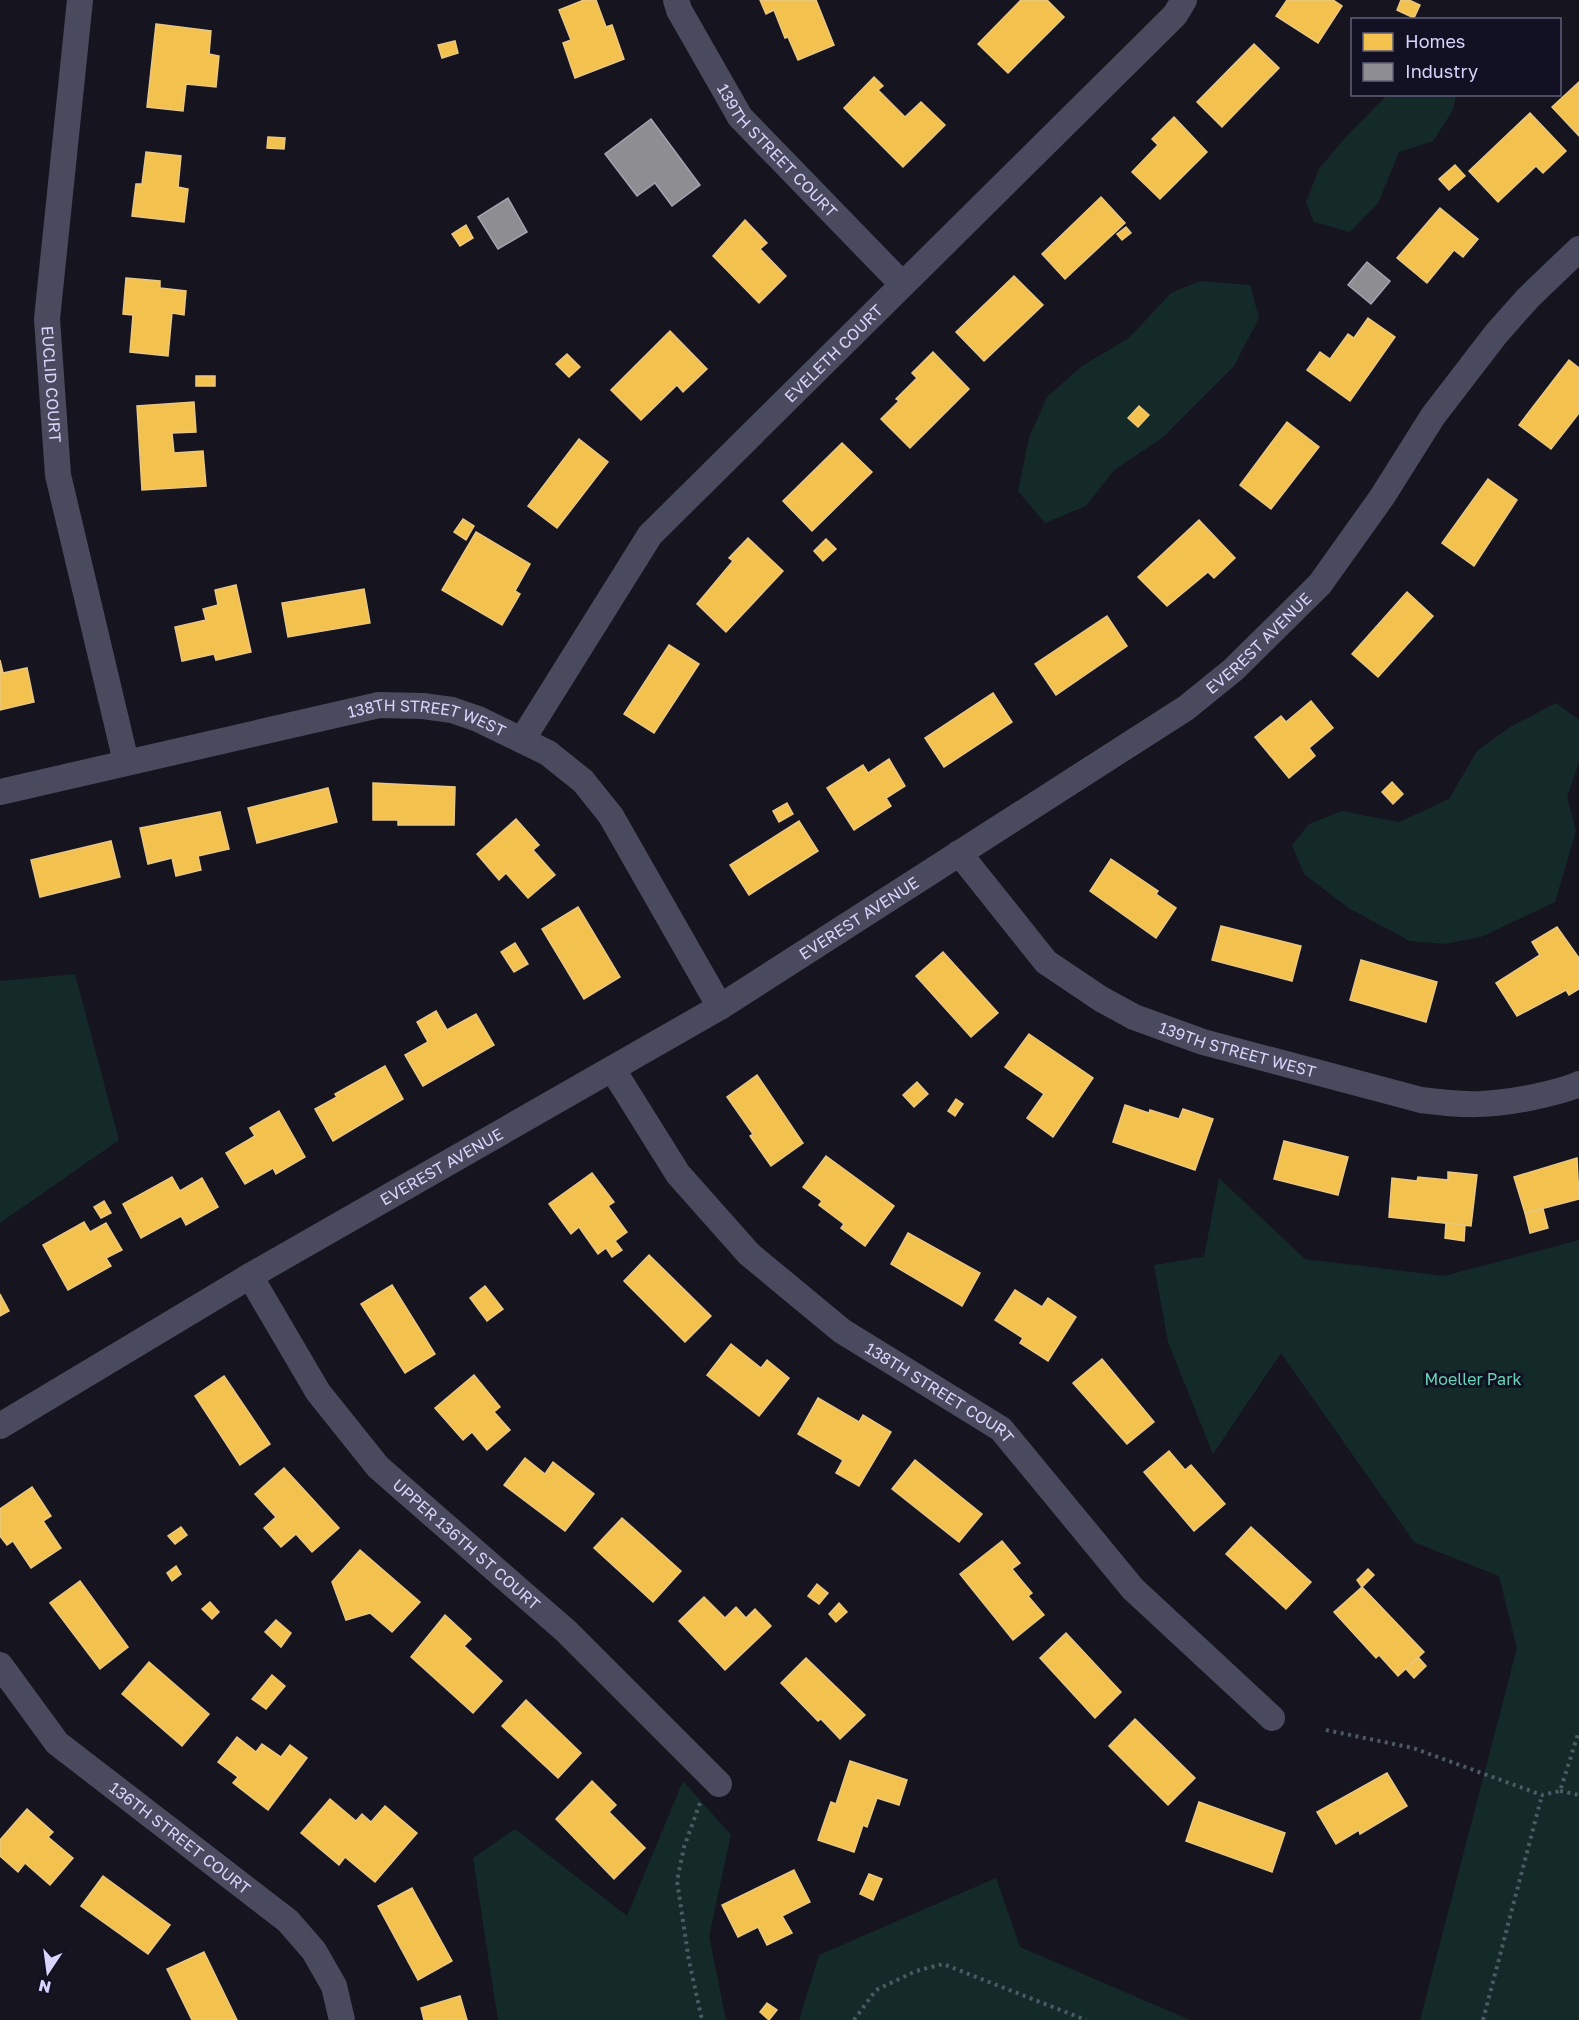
<svg xmlns="http://www.w3.org/2000/svg" width="1579" height="2020" viewBox="0 0 1579 2020" font-family="'Golos Text',sans-serif">
	<style>
		.green { fill: #142a29 }
		.homes { fill: #f2c14e; stroke: #eac782; stroke-width: 1.5 }
		.industry { fill: #8d8d92; stroke: #a4a3b2; stroke-width: 1.5 }
		.lines { fill: none; stroke-linecap: round; stroke-linejoin: round }
		.path { stroke: #4c5a65; stroke-width: 4; stroke-dasharray: 3 4.5; stroke-linecap: butt }
		.minor { stroke: #4a4a5f; stroke-width: 26 }
		.labels { text-anchor: middle; stroke-width: 6; stroke-linejoin: round; paint-order: stroke }
		.street-label { font-size: 16px; fill: #d8d5fc; stroke: #121023 }
		.park-label { font-size: 16px; fill: #67d6b4; stroke: #121023 }
	</style>
	<rect width="100%" height="100%" fill="#16141f"/>
	<!-- green -->
	<g class="green">
		<polygon points="1388,94 1456,95 1453,110 1433,141 1399,152 1378,203 1350,232 1314,222 1306,202 1319,169 1345,138"/>
		<polygon points="1200,281 1250,285 1259,318 1234,366 1162,438 1114,470 1086,506 1045,523 1018,491 1029,438 1047,397 1082,366 1129,338 1171,293"/>
		<polygon points="1556,703 1579,720 1579,762 1567,797 1576,831 1555,902 1481,937 1444,944 1410,941 1350,909 1304,874 1292,845 1309,824 1342,811 1399,822 1449,799 1477,751 1510,727"/>
		<polygon points="75,974 119,1140 0,1223 0,981"/>
		<polygon points="1219,1178 1305,1259 1444,1276 1579,1240 1579,2020 1420,2020 1517,1648 1499,1576 1414,1542 1281,1353 1213,1454 1168,1342 1154,1265 1204,1257"/>
		<polygon points="683,1781 731,1835 709,1936 726,2020 498,2020 473,1858 515,1829 627,1916"/>
		<polygon points="996,1878 1020,1947 1190,2020 799,2020 819,1955"/>
	</g>
	<!-- homes -->
	<g class="homes">
		<polygon points="584,0 596,0 606,27 612,25 624,59 575,78 563,43 571,40 559,10"/>
		<polygon points="760,0 816,0 834,45 798,60 788,37 785,38 774,10 766,14"/>
		<polygon points="1021,0 1047,0 1064,17 1008,73 978,44"/>
		<polygon points="1287,0 1333,0 1342,6 1318,43 1276,16"/>
		<polygon points="1401,0 1409,0 1420,5 1414,18 1397,10"/>
		<polygon points="156,24 211,31 209,54 219,56 216,87 186,84 183,111 147,107"/>
		<polygon points="455,41 458,53 442,58 438,45"/>
		<polygon points="1254,44 1279,68 1222,127 1197,102"/>
		<polygon points="874,77 883,86 878,90 905,117 921,102 945,125 903,167 844,108"/>
		<polygon points="1579,82 1579,136 1552,107"/>
		<polygon points="1530,113 1566,151 1543,173 1536,166 1498,202 1469,171"/>
		<polygon points="1174,117 1207,152 1160,199 1132,172 1158,145 1152,139"/>
		<polygon points="268,137 285,138 284,149 267,148"/>
		<polygon points="146,152 181,156 178,187 188,189 184,222 132,216 136,184 142,184"/>
		<polygon points="1455,165 1465,176 1449,190 1439,179"/>
		<polygon points="1101,197 1125,223 1065,279 1042,254"/>
		<polygon points="1440,208 1478,239 1463,257 1454,250 1427,283 1397,258"/>
		<polygon points="745,220 767,243 760,249 786,276 759,303 713,256"/>
		<polygon points="466,225 473,238 460,246 452,234"/>
		<polygon points="1126,227 1131,233 1122,240 1117,234"/>
		<polygon points="1014,276 1043,305 984,361 956,332"/>
		<polygon points="126,278 160,281 160,288 186,291 184,315 172,313 168,356 130,352 133,315 123,314"/>
		<polygon points="1368,318 1395,337 1350,401 1307,370 1320,352 1330,359 1348,334 1354,338"/>
		<polygon points="670,331 707,369 683,392 677,385 641,420 611,390"/>
		<polygon points="933,352 969,389 910,448 881,419 899,401 896,399 917,378 912,373"/>
		<polygon points="567,354 580,367 569,377 556,364"/>
		<polygon points="1569,360 1579,368 1579,413 1551,449 1519,425"/>
		<rect x="196" y="376" width="19" height="10"/>
		<polygon points="194,402 196,432 172,433 174,453 203,451 206,486 142,490 137,406"/>
		<polygon points="1139,406 1149,415 1138,427 1128,418"/>
		<polygon points="1287,422 1319,447 1271,509 1240,485"/>
		<polygon points="579,439 608,462 557,528 528,506"/>
		<polygon points="842,443 872,472 812,531 783,501"/>
		<polygon points="1488,479 1517,500 1474,566 1442,543"/>
		<polygon points="463,519 474,526 466,540 454,532"/>
		<polygon points="1199,520 1235,558 1214,578 1208,572 1167,606 1138,577"/>
		<polygon points="476,532 530,564 515,591 520,594 502,625 442,590"/>
		<polygon points="748,538 783,571 726,632 697,604 733,561 729,558"/>
		<polygon points="826,539 836,549 823,561 814,551"/>
		<polygon points="236,585 251,652 216,660 214,654 182,661 175,627 206,620 203,609 218,605 215,590"/>
		<polygon points="364,589 370,623 288,637 282,603"/>
		<polygon points="1407,592 1433,616 1378,677 1352,654"/>
		<polygon points="1107,616 1127,646 1056,695 1035,664"/>
		<polygon points="669,645 699,664 654,733 624,714"/>
		<polygon points="0,660 3,673 27,668 34,702 0,710"/>
		<polygon points="993,693 1012,722 944,767 925,738"/>
		<polygon points="1311,701 1333,728 1309,748 1315,756 1289,778 1255,737 1281,716 1286,722"/>
		<polygon points="889,759 905,786 886,798 891,806 854,830 827,788 863,765 868,773"/>
		<polygon points="1392,782 1403,794 1393,804 1382,792"/>
		<polygon points="373,783 455,787 454,825 398,825 398,820 373,820"/>
		<polygon points="328,788 337,822 257,843 248,808"/>
		<polygon points="787,803 793,814 779,822 773,811"/>
		<polygon points="220,812 229,849 198,856 201,870 176,876 172,858 148,864 140,828"/>
		<polygon points="516,819 539,845 533,850 555,875 528,898 506,873 499,880 477,854"/>
		<polygon points="799,821 818,851 749,895 730,865"/>
		<polygon points="111,841 120,877 40,897 31,860"/>
		<polygon points="1111,859 1158,891 1156,894 1176,908 1156,938 1090,891"/>
		<polygon points="578,907 620,977 584,999 542,929"/>
		<polygon points="1221,926 1301,946 1292,981 1212,960"/>
		<polygon points="1557,927 1579,958 1579,989 1569,995 1566,990 1517,1016 1496,983 1540,955 1532,942"/>
		<polygon points="515,943 528,964 514,972 501,952"/>
		<polygon points="943,952 998,1013 971,1037 916,976"/>
		<polygon points="1361,960 1437,982 1426,1022 1350,1000"/>
		<polygon points="436,1011 447,1030 476,1014 494,1045 423,1086 405,1055 428,1042 417,1022"/>
		<polygon points="1029,1034 1093,1078 1053,1137 1027,1118 1044,1094 1005,1067"/>
		<polygon points="385,1066 403,1099 333,1141 315,1109 337,1097 335,1094"/>
		<polygon points="757,1075 803,1143 771,1166 750,1136 753,1134 727,1097"/>
		<polygon points="917,1082 928,1094 914,1107 903,1095"/>
		<polygon points="956,1099 963,1104 955,1116 948,1111"/>
		<polygon points="1125,1105 1149,1113 1150,1110 1179,1119 1183,1109 1213,1119 1195,1170 1113,1142"/>
		<polygon points="279,1111 305,1157 276,1174 273,1168 245,1184 226,1153 255,1136 250,1128"/>
		<polygon points="1284,1141 1348,1157 1338,1195 1274,1179"/>
		<polygon points="826,1156 894,1206 865,1246 841,1228 844,1224 819,1205 822,1201 803,1187"/>
		<polygon points="1577,1158 1579,1199 1525,1213 1514,1177"/>
		<polygon points="1448,1172 1477,1175 1471,1226 1389,1217 1392,1178 1417,1181 1418,1177 1448,1180"/>
		<polygon points="592,1173 614,1202 608,1206 627,1232 615,1241 622,1250 612,1257 606,1248 598,1254 579,1227 571,1234 549,1204"/>
		<polygon points="172,1177 180,1191 202,1178 218,1207 186,1225 181,1216 141,1238 123,1204"/>
		<polygon points="104,1201 111,1213 101,1218 94,1207"/>
		<polygon points="1543,1209 1548,1228 1530,1233 1525,1213"/>
		<polygon points="84,1222 90,1232 106,1223 122,1250 106,1258 111,1266 68,1290 43,1245"/>
		<polygon points="1446,1223 1465,1225 1464,1241 1445,1238"/>
		<polygon points="908,1233 980,1273 962,1306 891,1264"/>
		<polygon points="649,1255 711,1316 685,1342 624,1281"/>
		<polygon points="392,1285 435,1354 405,1373 361,1304"/>
		<polygon points="485,1286 503,1309 487,1321 470,1298"/>
		<polygon points="1015,1290 1042,1307 1048,1298 1076,1317 1048,1361 1020,1343 1023,1338 995,1320"/>
		<polygon points="0,1294 9,1311 0,1316"/>
		<polygon points="731,1344 761,1368 767,1360 789,1378 759,1416 707,1375"/>
		<polygon points="1102,1359 1154,1422 1127,1444 1073,1383"/>
		<polygon points="474,1375 500,1407 494,1412 510,1430 487,1450 472,1432 463,1440 435,1408"/>
		<polygon points="224,1376 270,1444 240,1465 195,1396"/>
		<polygon points="818,1398 859,1422 863,1415 891,1432 859,1486 836,1473 843,1460 798,1434"/>
		<polygon points="1169,1451 1185,1470 1191,1465 1225,1504 1194,1531 1144,1472"/>
		<polygon points="525,1458 545,1474 553,1462 594,1494 565,1531 504,1485"/>
		<polygon points="915,1460 982,1514 959,1542 892,1489"/>
		<polygon points="284,1468 339,1528 312,1552 296,1534 281,1547 264,1528 276,1517 255,1494"/>
		<polygon points="32,1487 51,1516 43,1521 61,1548 31,1568 13,1541 7,1545 0,1536 0,1509"/>
		<polygon points="622,1518 681,1571 653,1602 594,1548"/>
		<polygon points="181,1527 187,1535 175,1544 168,1536"/>
		<polygon points="1251,1527 1311,1582 1286,1609 1226,1554"/>
		<polygon points="1002,1541 1020,1563 1012,1569 1032,1593 1028,1596 1044,1615 1013,1640 960,1574"/>
		<polygon points="360,1550 420,1602 392,1632 370,1613 346,1620 332,1582"/>
		<polygon points="176,1566 181,1574 172,1581 167,1573"/>
		<polygon points="1368,1569 1374,1575 1362,1587 1357,1580"/>
		<polygon points="80,1581 128,1647 100,1669 50,1603"/>
		<polygon points="817,1584 828,1593 819,1604 808,1596"/>
		<polygon points="1362,1587 1424,1652 1398,1676 1379,1655 1376,1658 1334,1612"/>
		<polygon points="704,1597 725,1618 736,1607 746,1618 755,1609 771,1626 725,1670 679,1621"/>
		<polygon points="210,1602 219,1612 212,1619 202,1609"/>
		<polygon points="839,1603 847,1612 836,1622 829,1614"/>
		<polygon points="445,1615 471,1639 464,1646 502,1681 473,1713 411,1657"/>
		<polygon points="276,1620 291,1633 281,1647 265,1632"/>
		<polygon points="1066,1633 1121,1692 1095,1718 1040,1658"/>
		<polygon points="1418,1657 1426,1666 1414,1678 1406,1669"/>
		<polygon points="806,1658 865,1715 840,1739 821,1719 818,1721 781,1683"/>
		<polygon points="149,1662 209,1714 182,1746 122,1694"/>
		<polygon points="272,1675 285,1686 266,1709 252,1699"/>
		<polygon points="526,1700 581,1753 558,1778 502,1726"/>
		<polygon points="1135,1719 1195,1778 1168,1805 1109,1746"/>
		<polygon points="237,1737 256,1752 262,1744 281,1757 290,1745 307,1758 268,1810 233,1783 238,1777 218,1762"/>
		<polygon points="850,1761 907,1780 899,1805 877,1798 867,1827 863,1825 854,1852 818,1840 831,1802 836,1804"/>
		<polygon points="1387,1773 1407,1806 1360,1834 1359,1830 1336,1844 1317,1812"/>
		<polygon points="592,1781 616,1805 609,1812 645,1848 614,1879 556,1819"/>
		<polygon points="330,1799 356,1821 362,1814 371,1822 385,1806 417,1833 375,1882 345,1857 339,1865 301,1833"/>
		<polygon points="1199,1802 1285,1833 1272,1872 1186,1841"/>
		<polygon points="27,1809 53,1832 48,1837 73,1858 50,1885 25,1863 18,1872 0,1856 0,1840"/>
		<polygon points="794,1870 810,1902 782,1916 792,1933 767,1945 758,1927 738,1937 722,1905"/>
		<polygon points="869,1874 882,1879 873,1900 860,1894"/>
		<polygon points="103,1876 170,1925 148,1954 81,1906"/>
		<polygon points="412,1888 452,1961 418,1980 378,1906"/>
		<polygon points="204,1952 237,2020 192,2020 167,1969"/>
		<polygon points="460,1996 467,2020 424,2020 421,2008"/>
		<polygon points="767,2003 777,2010 769,2020 760,2012"/>
	</g>
	<!-- industry -->
	<g class="industry">
		<polygon points="651,119 700,185 672,206 655,183 637,196 605,154"/>
		<polygon points="508,198 527,232 498,249 478,217"/>
		<polygon points="1367,262 1390,281 1371,304 1348,285"/>
	</g>
	<g class="lines">
		<!-- path -->
		<g class="path">
			<polyline points="1326,1730 1413,1748 1542,1795 1560,1791 1579,1731"/>
			<polyline points="1560,1791 1579,1795"/>
			<polyline points="700,1803 684,1847 677,1881 689,1961 702,2020"/>
			<polyline points="854,2020 876,1990 916,1971 943,1964 1086,2020"/>
			<polyline points="1483,2020 1542,1795"/>
		</g>
		<!-- minor -->
		<g class="minor">
			<path id="s1" d="M 80,0 L 47,319 L 58,475 L 126,762"/>
			<path id="s2" d="M 676,0 L 679,10 L 740,117 L 902,284"/>
			<path id="s3" d="M 522,740 L 650,535 L 1175,15 L 1184,0"/>
			<path id="s4" d="M 0,792 L 379,705 L 423,706 L 452,710 L 478,719 L 548,753 L 583,781 L 611,816 L 720,1007"/>
			<path id="s5" d="M 959,853 L 1046,962 L 1101,999 L 1134,1017 L 1203,1042 L 1421,1100 C 1466,1106 1490,1106 1534,1097 C 1550,1093 1564,1091 1579,1084"/>
			<path id="s6" d="M 613,1070 L 678,1174 L 749,1254 L 842,1331 L 1001,1429 L 1133,1589 L 1272,1718"/>
			<path id="s7" d="M 250,1276 L 318,1392 L 378,1467 L 566,1631 L 719,1784"/>
			<path id="s8" d="M 0,1426 L 250,1276 L 720,1007 L 1186,708 L 1233,670 L 1320,584 L 1382,497 L 1433,416 L 1496,334 L 1528,298 L 1579,249"/>
			<path id="s9" d="M 0,1665 L 57,1743 L 288,1921 L 314,1951 L 334,1986 L 342,2020"/>
		</g>
	</g>
	<g class="labels">
		<!-- street labels -->
		<g class="street-label">
			<text dy="6" stroke="none"><textPath href="#s2" startOffset="183">139TH STREET COURT</textPath></text>
			<text dy="6" stroke="none"><textPath href="#s3" startOffset="500">EVELETH COURT</textPath></text>
			<text dy="6" stroke="none"><textPath href="#s1" startOffset="386">EUCLID COURT</textPath></text>
			<text dy="6" stroke="none"><textPath href="#s8" startOffset="1484">EVEREST AVENUE</textPath></text>
			<text dy="6" stroke="none"><textPath href="#s4" startOffset="438">138TH STREET WEST</textPath></text>
			<text dy="6" stroke="none"><textPath href="#s8" startOffset="998">EVEREST AVENUE</textPath></text>
			<text dy="6" stroke="none"><textPath href="#s5" startOffset="352">139TH STREET WEST</textPath></text>
			<text dy="6" stroke="none"><textPath href="#s8" startOffset="512">EVEREST AVENUE</textPath></text>
			<text dy="6" stroke="none"><textPath href="#s6" startOffset="466">138TH STREET COURT</textPath></text>
			<text dy="6" stroke="none"><textPath href="#s7" startOffset="348">UPPER 136TH ST COURT</textPath></text>
			<text dy="6" stroke="none"><textPath href="#s9" startOffset="252">136TH STREET COURT</textPath></text>
		</g>
		<!-- park labels -->
		<g class="park-label">
			<text x="1473" y="1385">Moeller Park</text>
		</g>
	</g>
	<!-- legend -->
	<rect x="1351" y="18" width="210" height="78" fill="#121023" stroke="#615f7a" stroke-width="1.5"/>
	<rect x="1363" y="33" width="30" height="18" fill="#f2c14e" stroke="#615f7a" stroke-width="1.5"/>
	<text x="1405" y="48" font-size="18" fill="#d8d5fc">Homes</text>
	<rect x="1363" y="63" width="30" height="18" fill="#8d8d92" stroke="#615f7a" stroke-width="1.5"/>
	<text x="1405" y="78" font-size="18" fill="#d8d5fc">Industry</text>
	<!-- north arrow -->
	<g transform="translate(48 1972) rotate(193)" stroke="#121023" stroke-width="4.5" paint-order="stroke">
	<path d="M0-4.5L10 22L0 15L-10 22Z" fill="#d8d5fc"/>
	<text y="-9" font-size="16" font-weight="bold" text-anchor="middle" fill="#d8d5fc">N</text>
	</g>
</svg>
